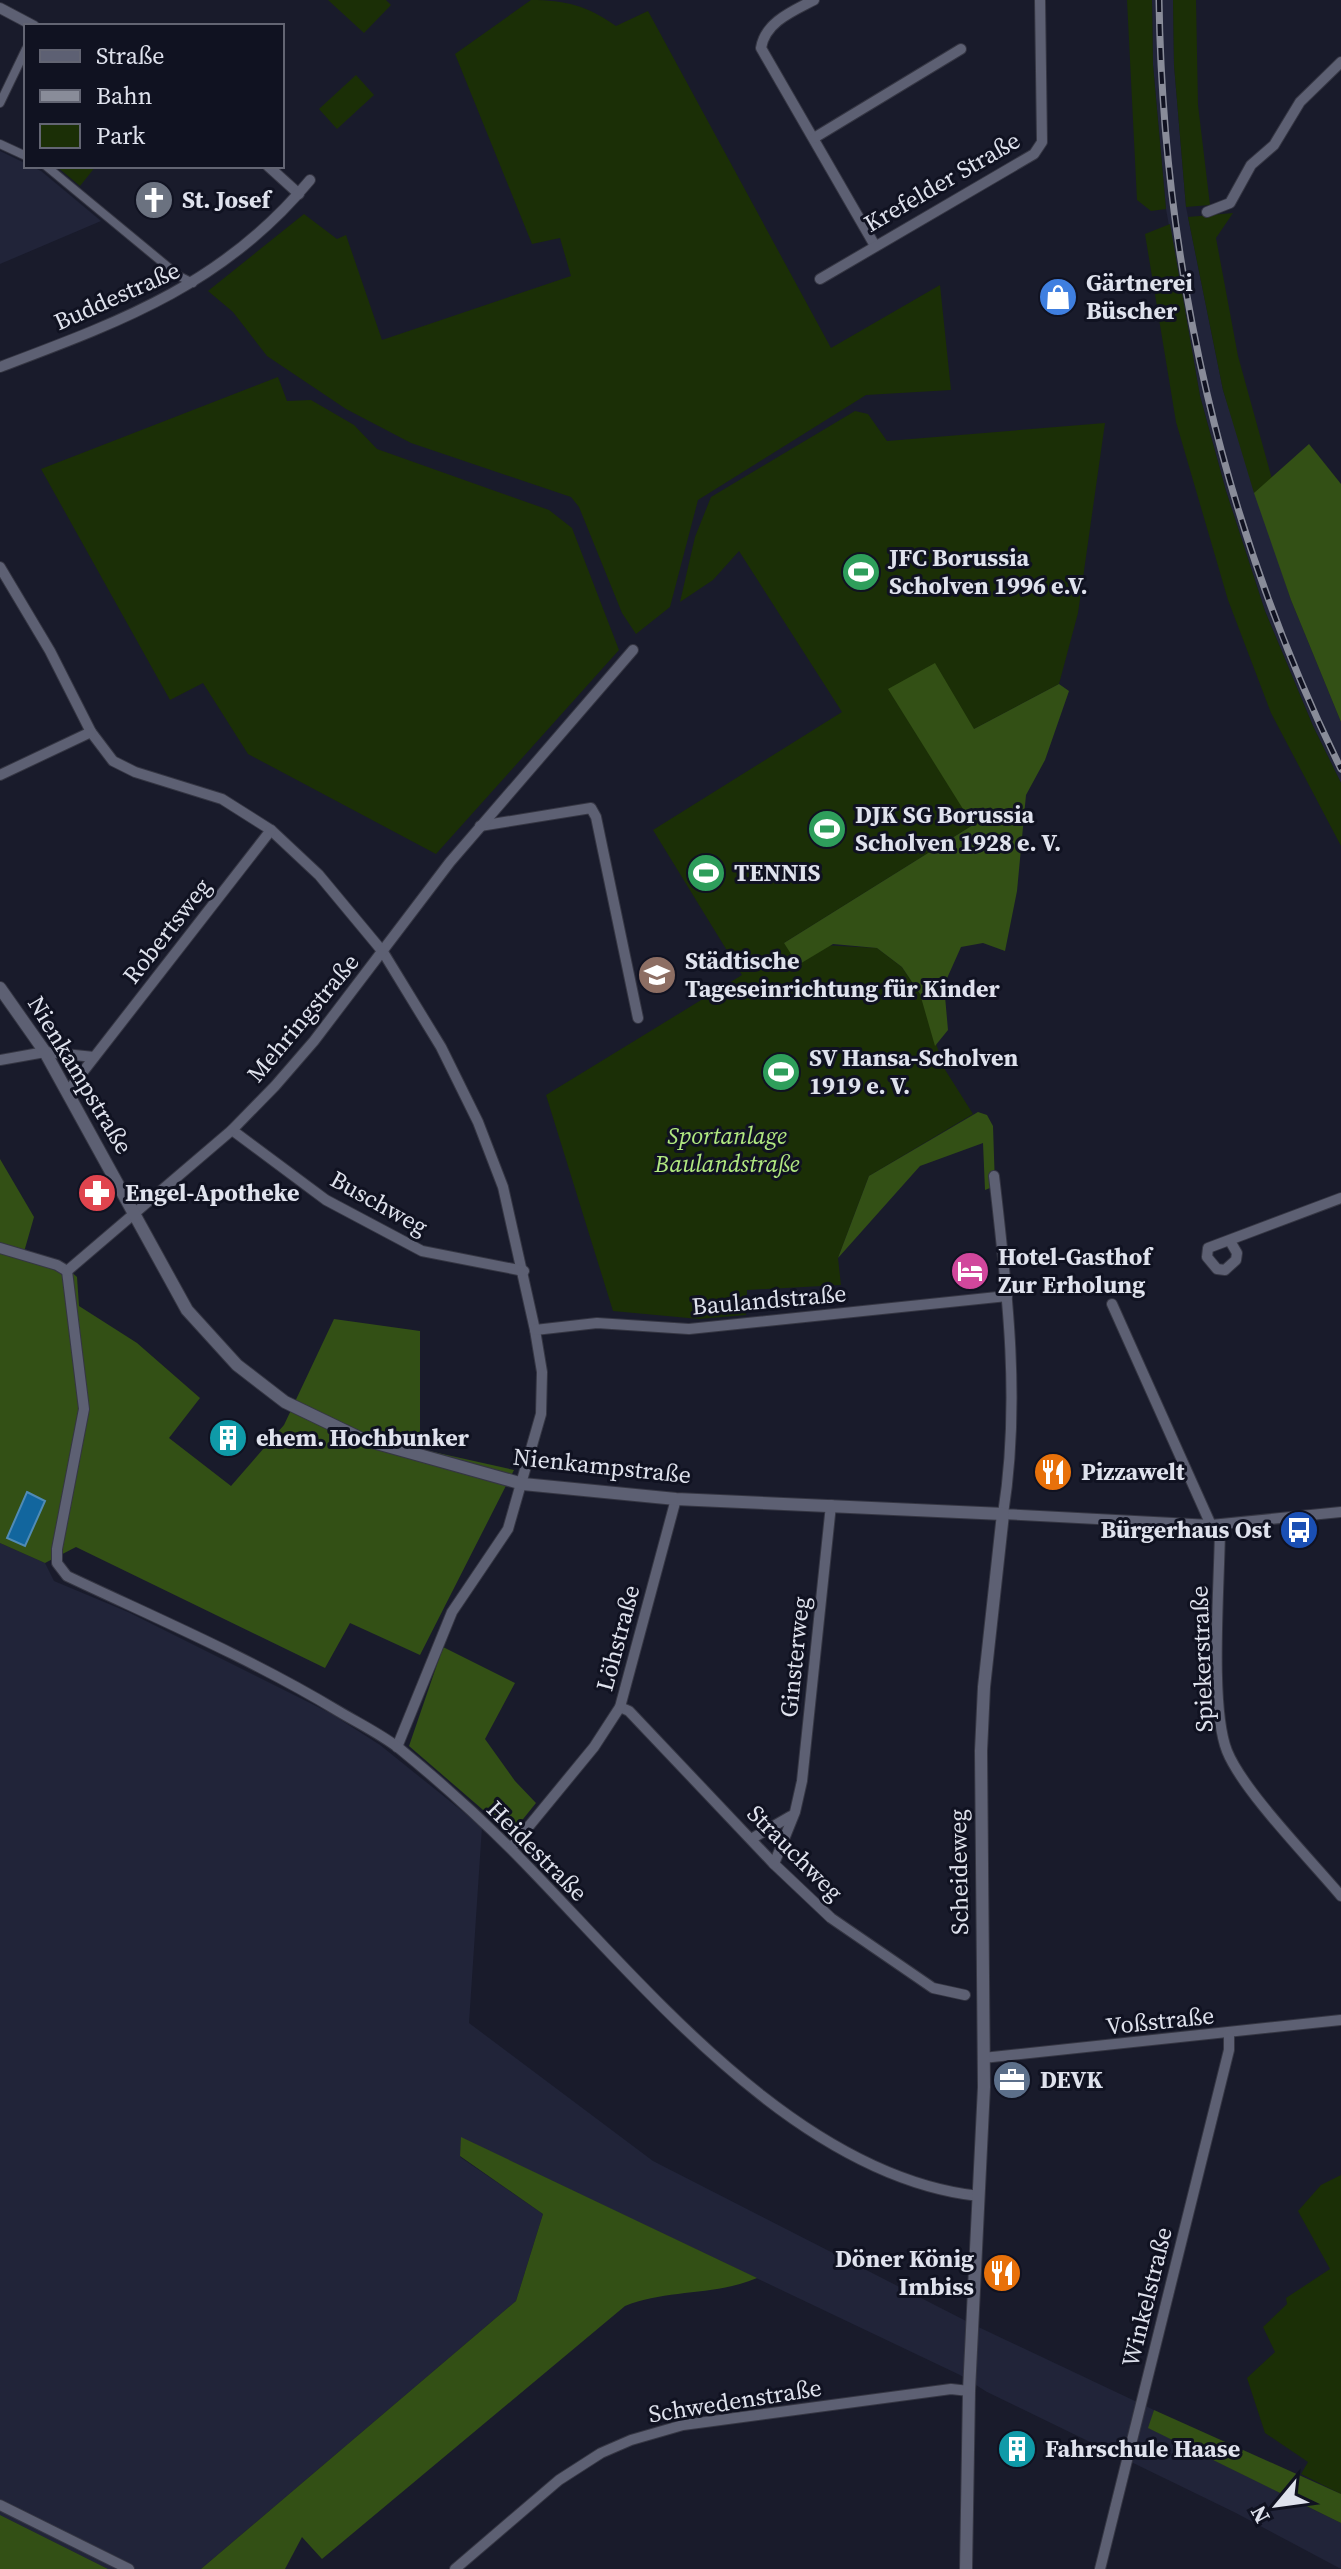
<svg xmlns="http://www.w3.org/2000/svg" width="1341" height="2569" viewBox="0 0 1341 2569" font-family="'Source Serif 4',serif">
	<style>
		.built { fill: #212439 }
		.green { fill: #1b2f06 }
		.forest { fill: #335015 }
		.water { fill: #12669e; stroke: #508bb6; stroke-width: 2 }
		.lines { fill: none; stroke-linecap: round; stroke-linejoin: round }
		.pedestrian-casing { stroke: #353643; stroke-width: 10 }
		.minor-casing { stroke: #353643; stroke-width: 12 }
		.tertiary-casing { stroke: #353643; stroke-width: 14 }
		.pedestrian { stroke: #5d6073; stroke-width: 8 }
		.minor { stroke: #5d6073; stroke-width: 10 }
		.tertiary { stroke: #5d6073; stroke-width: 12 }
		.rail-casing { stroke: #898c99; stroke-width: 7 }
		.rail { stroke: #101221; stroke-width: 4; stroke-dasharray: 12; stroke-linecap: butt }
		.labels { text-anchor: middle; stroke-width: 6; stroke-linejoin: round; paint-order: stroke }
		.street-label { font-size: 24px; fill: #dfe2ed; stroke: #101221 }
		.poi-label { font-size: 24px; font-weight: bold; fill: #dfe2ed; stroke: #101221; text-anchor: start }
		.park-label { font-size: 24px; font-style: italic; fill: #b1e981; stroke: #101221 }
	</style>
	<rect width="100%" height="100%" fill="#191b2b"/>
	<!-- built -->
	<g class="built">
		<polygon points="1152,0 1173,0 1174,65 1186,207 1223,390 1291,600 1341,722 1341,783 1313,726 1265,611 1226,491 1200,396 1166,209 1153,65"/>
		<polygon points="0,151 41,171 101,221 0,264"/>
		<polygon points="0,1543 45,1563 54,1581 128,1612 330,1713 380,1745 482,1827 469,2023 653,2161 972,2324 1154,2410 1149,2428 1341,2523 1341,2569 1236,2513 987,2392 960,2375 462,2138 460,2157 543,2214 516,2301 201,2569 108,2569 0,2515"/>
	</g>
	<!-- green -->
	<g class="green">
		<polygon points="328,0 386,0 391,5 364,33"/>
		<path d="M 531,0 C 565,0 588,6 616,26 L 648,11 L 831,348 L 940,285 L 951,390 L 866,395 L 698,500 L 670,607 L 636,634 L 622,613 L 579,507 L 571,497 L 411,443 L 346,409 L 267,356 L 233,312 L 208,291 L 304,214 L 337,239 L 346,235 L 382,340 L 571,276 L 560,238 L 532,244 L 455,54 Z"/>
		<polygon points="1127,0 1152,0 1153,65 1166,209 1151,211 1137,200"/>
		<polygon points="1173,0 1196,0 1198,105 1210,205 1186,207 1174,65"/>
		<polygon points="356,75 374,95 337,129 319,109"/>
		<polygon points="56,166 96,166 80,186"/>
		<polygon points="1233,213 1216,238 1238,356 1272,479 1254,493 1223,390 1188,217"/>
		<polygon points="1170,224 1200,396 1226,491 1265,611 1313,726 1341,783 1341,846 1271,713 1228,600 1176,422 1145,234"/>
		<polygon points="278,377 287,401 311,400 354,425 377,449 549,510 572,528 619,650 436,854 248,754 203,683 170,700 41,469"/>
		<polygon points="855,411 868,414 887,441 1105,423 1078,613 1059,684 974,729 973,825 784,943 877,948 902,967 920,994 944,1068 973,1114 869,1176 838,1258 841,1285 747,1290 746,1315 699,1319 613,1311 546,1095 742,975 653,830 842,712 739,551 713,580 680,602 695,537 711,497"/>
		<polygon points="1341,2175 1341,2494 1301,2474 1308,2462 1265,2433 1247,2378 1275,2352 1263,2327 1287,2304 1286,2298 1330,2269 1298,2211 1321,2185"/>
	</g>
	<!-- forest -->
	<g class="forest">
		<polygon points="1309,444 1341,484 1341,722 1291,600 1254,493"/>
		<polygon points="935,663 974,729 1059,684 1069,691 1045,760 1026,795 1017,891 1005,951 983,943 961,947 944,985 948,1030 935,1046 920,994 902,967 877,948 833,944 798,965 784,943 973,825 888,689"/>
		<polygon points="978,1112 987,1115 993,1126 995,1186 985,1190 983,1143 920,1166 838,1258 869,1176"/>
		<polygon points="0,1159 34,1217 24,1252 58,1260 77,1277 79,1306 137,1343 200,1398 169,1438 231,1486 284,1425 334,1319 420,1331 420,1449 514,1470 420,1655 350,1623 325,1668 76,1547 45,1563 0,1543"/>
		<polygon points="443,1647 515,1683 485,1739 515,1781 536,1803 511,1834 409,1746"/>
		<path d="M 461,2137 L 757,2278 C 715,2296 667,2289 625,2306 L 322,2559 L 302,2537 L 285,2569 L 201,2569 L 516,2301 L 543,2214 L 460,2156 Z"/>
		<polygon points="1154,2410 1341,2494 1341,2523 1148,2428"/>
		<polygon points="0,2515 108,2569 0,2569"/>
	</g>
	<!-- water -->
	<polygon class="water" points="27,1492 45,1501 25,1546 7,1538"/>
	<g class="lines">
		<defs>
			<g id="pedestrian">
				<polyline points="0,103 26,49"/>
				<polyline points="0,144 26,156"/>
				<polyline points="46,166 179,276 193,283"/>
			</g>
			<g id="minor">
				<path d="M 814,0 C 793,11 765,22 761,48 L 874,244"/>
				<polyline points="0,8 34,26"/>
				<polyline points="814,138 961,49"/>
				<polyline points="268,166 299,194"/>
				<polyline points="1207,212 1230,203 1251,165 1274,145 1300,102 1341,62"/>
				<polyline points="820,279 1034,154 1042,142 1040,0"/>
				<path d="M 0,367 C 122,321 224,284 310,180"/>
				<polyline points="0,567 50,651 91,732 113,761 135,772 222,799 271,830 319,875 383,952 441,1047 478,1122 503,1187 535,1330 542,1372 541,1414 508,1529 452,1612 397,1747"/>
				<polyline points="0,775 91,732"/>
				<polyline points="480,826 591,808 596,817 638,1018"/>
				<polyline points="0,1060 45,1052 94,1057"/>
				<polyline points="68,1091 271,830"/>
				<polyline points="232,1130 326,1200 422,1251 524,1271"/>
				<path d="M 994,1176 C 1007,1288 1021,1402 1003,1514 L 1211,1525 L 1341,1512"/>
				<polyline points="1230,1241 1237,1253 1236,1260 1225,1270 1217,1269 1207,1257 1208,1248 1341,1198"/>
				<polyline points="0,1248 57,1265 67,1271"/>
				<path d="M 67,1271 L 84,1409 L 57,1549 L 57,1563 L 67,1576 C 158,1619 252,1659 338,1711 C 358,1723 381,1734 400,1749 C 438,1780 477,1815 512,1850 C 637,1976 792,2176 979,2196"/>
				<polyline points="67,1271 232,1130 275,1086 314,1041 450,862 633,650"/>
				<polyline points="1112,1304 1211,1525"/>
				<polyline points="535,1330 597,1323 689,1329 1007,1296"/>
				<path d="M 1220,1525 C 1220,1579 1209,1705 1227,1751 C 1243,1791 1311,1860 1341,1896"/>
				<polyline points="620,1707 629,1711 774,1864 831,1918 933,1988 965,1995"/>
				<polyline points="751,1839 791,1816"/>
				<polyline points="511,1848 594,1747 620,1707 676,1499"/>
				<polyline points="774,1864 795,1812 802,1781 831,1505"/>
				<polyline points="983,2058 1341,2020"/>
				<polyline points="0,2505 129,2569"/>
				<polyline points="455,2569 559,2480 601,2453 631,2440 683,2425 951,2389 969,2391"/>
				<polyline points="1100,2569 1229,2050 1229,2034"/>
			</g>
			<polyline id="tertiary" points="0,988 45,1052 187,1310 237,1365 285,1402 362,1439 523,1484 676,1499 1003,1514 984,1687 981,1751 984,2087 969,2391 966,2569"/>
		</defs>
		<!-- pedestrian casing -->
		<use href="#pedestrian" class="pedestrian-casing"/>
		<!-- minor casing -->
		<use href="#minor" class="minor-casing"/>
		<!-- tertiary casing -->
		<use href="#tertiary" class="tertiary-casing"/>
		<!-- pedestrian -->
		<use href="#pedestrian" class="pedestrian"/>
		<!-- minor -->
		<use href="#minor" class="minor"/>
		<!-- tertiary -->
		<use href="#tertiary" class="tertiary"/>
		<defs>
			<path id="rail" d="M 1159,0 C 1163,267 1223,529 1341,769"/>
		</defs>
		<!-- rail casing -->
		<use href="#rail" class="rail-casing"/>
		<!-- rail -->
		<use href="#rail" class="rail"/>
	</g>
	<!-- icons -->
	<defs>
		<symbol id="church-disc" viewBox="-11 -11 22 22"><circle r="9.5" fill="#6b7280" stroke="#101221"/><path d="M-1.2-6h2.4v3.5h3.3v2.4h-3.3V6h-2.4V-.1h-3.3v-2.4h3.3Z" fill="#fff"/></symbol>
		<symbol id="shop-disc" viewBox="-11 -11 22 22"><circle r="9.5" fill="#3f7fe0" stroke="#101221"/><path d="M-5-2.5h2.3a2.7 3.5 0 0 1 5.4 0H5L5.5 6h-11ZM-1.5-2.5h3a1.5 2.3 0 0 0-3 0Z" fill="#fff"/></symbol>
		<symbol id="stadium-disc" viewBox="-11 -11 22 22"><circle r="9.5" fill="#2e9e5b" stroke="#101221"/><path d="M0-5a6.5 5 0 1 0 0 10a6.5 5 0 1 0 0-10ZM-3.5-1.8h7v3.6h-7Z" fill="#fff"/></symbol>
		<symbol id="school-disc" viewBox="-11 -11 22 22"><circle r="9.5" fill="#8d6e63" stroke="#101221"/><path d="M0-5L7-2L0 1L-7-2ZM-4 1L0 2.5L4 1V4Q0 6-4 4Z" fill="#fff"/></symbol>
		<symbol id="pharmacy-disc" viewBox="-11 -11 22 22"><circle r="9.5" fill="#e0444e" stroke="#101221"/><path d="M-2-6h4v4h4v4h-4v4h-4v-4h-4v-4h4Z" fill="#fff"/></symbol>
		<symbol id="hotel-disc" viewBox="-11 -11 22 22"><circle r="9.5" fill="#d1479c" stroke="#101221"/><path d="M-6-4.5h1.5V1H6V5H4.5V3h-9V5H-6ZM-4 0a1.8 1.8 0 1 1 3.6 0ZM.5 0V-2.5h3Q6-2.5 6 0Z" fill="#fff"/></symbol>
		<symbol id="building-disc" viewBox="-11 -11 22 22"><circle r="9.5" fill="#0f9aa8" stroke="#101221"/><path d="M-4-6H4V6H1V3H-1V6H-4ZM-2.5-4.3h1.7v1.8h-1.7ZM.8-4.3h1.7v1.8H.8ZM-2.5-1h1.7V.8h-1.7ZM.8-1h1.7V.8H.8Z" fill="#fff"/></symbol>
		<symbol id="restaurant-disc" viewBox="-11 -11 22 22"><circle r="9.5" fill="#e8710a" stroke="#101221"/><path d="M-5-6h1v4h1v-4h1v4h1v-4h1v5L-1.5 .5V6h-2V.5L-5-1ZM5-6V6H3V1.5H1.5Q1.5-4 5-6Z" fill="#fff"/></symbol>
		<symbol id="bus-disc" viewBox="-11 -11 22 22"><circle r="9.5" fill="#1a4fb4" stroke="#101221"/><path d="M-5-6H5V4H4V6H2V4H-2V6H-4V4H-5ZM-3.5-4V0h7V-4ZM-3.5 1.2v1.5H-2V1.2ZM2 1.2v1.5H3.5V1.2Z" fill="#fff"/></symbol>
		<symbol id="office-disc" viewBox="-11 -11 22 22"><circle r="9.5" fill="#5c6f8a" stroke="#101221"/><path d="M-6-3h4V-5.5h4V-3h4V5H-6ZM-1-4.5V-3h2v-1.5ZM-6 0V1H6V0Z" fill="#fff"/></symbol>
	</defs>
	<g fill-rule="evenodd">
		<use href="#church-disc" x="132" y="178" width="44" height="44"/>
		<use href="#shop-disc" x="1036" y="275" width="44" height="44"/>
		<use href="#stadium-disc" x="839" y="550" width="44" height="44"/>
		<use href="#stadium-disc" x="805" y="807" width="44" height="44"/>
		<use href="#stadium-disc" x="684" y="851" width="44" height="44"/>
		<use href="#school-disc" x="635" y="953" width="44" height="44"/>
		<use href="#stadium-disc" x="759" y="1050" width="44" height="44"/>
		<use href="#pharmacy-disc" x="75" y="1171" width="44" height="44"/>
		<use href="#hotel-disc" x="948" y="1249" width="44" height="44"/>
		<use href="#building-disc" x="206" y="1416" width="44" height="44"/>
		<use href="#restaurant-disc" x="1031" y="1450" width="44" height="44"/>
		<use href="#bus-disc" x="1277" y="1508" width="44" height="44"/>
		<use href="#office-disc" x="990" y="2058" width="44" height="44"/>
		<use href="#restaurant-disc" x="980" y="2251" width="44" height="44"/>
		<use href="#building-disc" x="995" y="2427" width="44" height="44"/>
	</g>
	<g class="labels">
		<!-- street labels -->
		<g class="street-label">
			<text transform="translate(942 182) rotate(-30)" y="8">Krefelder Straße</text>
			<text transform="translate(117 296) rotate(-24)" y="8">Buddestraße</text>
			<text transform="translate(167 931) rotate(-52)" y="8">Robertsweg</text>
			<text transform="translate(303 1018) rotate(-50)" y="8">Mehringstraße</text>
			<text transform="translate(80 1075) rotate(59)" y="8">Nienkampstraße</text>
			<text transform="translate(379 1203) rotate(29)" y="8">Buschweg</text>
			<text transform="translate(769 1300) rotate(-5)" y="8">Baulandstraße</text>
			<text transform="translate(602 1466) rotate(6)" y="8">Nienkampstraße</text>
			<text transform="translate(618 1638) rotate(-75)" y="8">Löhstraße</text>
			<text transform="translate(795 1657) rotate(-84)" y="8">Ginsterweg</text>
			<text transform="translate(1202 1659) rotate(-92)" y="8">Spiekerstraße</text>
			<text transform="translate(537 1851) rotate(45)" y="8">Heidestraße</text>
			<text transform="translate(795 1853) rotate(45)" y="8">Strauchweg</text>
			<text transform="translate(959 1872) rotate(-91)" y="8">Scheideweg</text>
			<text transform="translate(1160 2021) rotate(-6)" y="8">Voßstraße</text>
			<text transform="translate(1147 2297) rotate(-76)" y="8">Winkelstraße</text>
			<text transform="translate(735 2401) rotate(-9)" y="8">Schwedenstraße</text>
		</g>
		<!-- poi labels -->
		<g class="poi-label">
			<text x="182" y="208">St. Josef</text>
			<text x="1086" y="291">Gärtnerei<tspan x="1086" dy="28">Büscher</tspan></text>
			<text x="889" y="566">JFC Borussia<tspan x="889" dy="28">Scholven 1996 e.V.</tspan></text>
			<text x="855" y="823">DJK SG Borussia<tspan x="855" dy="28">Scholven 1928 e. V.</tspan></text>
			<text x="734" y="881">TENNIS</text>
			<text x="685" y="969">Städtische<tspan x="685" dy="28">Tageseinrichtung für Kinder</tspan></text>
			<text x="809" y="1066">SV Hansa-Scholven<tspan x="809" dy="28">1919 e. V.</tspan></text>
			<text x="125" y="1201">Engel-Apotheke</text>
			<text x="998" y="1265">Hotel-Gasthof<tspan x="998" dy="28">Zur Erholung</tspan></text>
			<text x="256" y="1446">ehem. Hochbunker</text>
			<text x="1081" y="1480">Pizzawelt</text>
			<text x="1271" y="1538" text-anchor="end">Bürgerhaus Ost</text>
			<text x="1040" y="2088">DEVK</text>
			<text x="974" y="2267" text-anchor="end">Döner König<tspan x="974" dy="28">Imbiss</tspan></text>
			<text x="1045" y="2457">Fahrschule Haase</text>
		</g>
		<!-- park labels -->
		<g class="park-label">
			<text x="727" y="1144">Sportanlage<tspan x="727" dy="28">Baulandstraße</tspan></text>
		</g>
	</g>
	<!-- legend -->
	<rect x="24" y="24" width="260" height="144" fill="#101221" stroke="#636573" stroke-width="2"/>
	<rect x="40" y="50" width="40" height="12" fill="#5d6073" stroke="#636573" stroke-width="2"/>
	<text x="96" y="64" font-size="24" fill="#dfe2ed">Straße</text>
	<rect x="40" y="90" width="40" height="12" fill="#898c99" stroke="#636573" stroke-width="2"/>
	<text x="96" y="104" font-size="24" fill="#dfe2ed">Bahn</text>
	<rect x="40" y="124" width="40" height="24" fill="#1b2f06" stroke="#636573" stroke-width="2"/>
	<text x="96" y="144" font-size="24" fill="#dfe2ed">Park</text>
	<!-- north arrow -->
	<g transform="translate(1277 2505) rotate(241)" stroke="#101221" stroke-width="6" paint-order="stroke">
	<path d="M0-6L14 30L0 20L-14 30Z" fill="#dfe2ed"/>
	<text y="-12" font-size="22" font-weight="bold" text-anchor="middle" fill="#dfe2ed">N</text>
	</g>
</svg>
